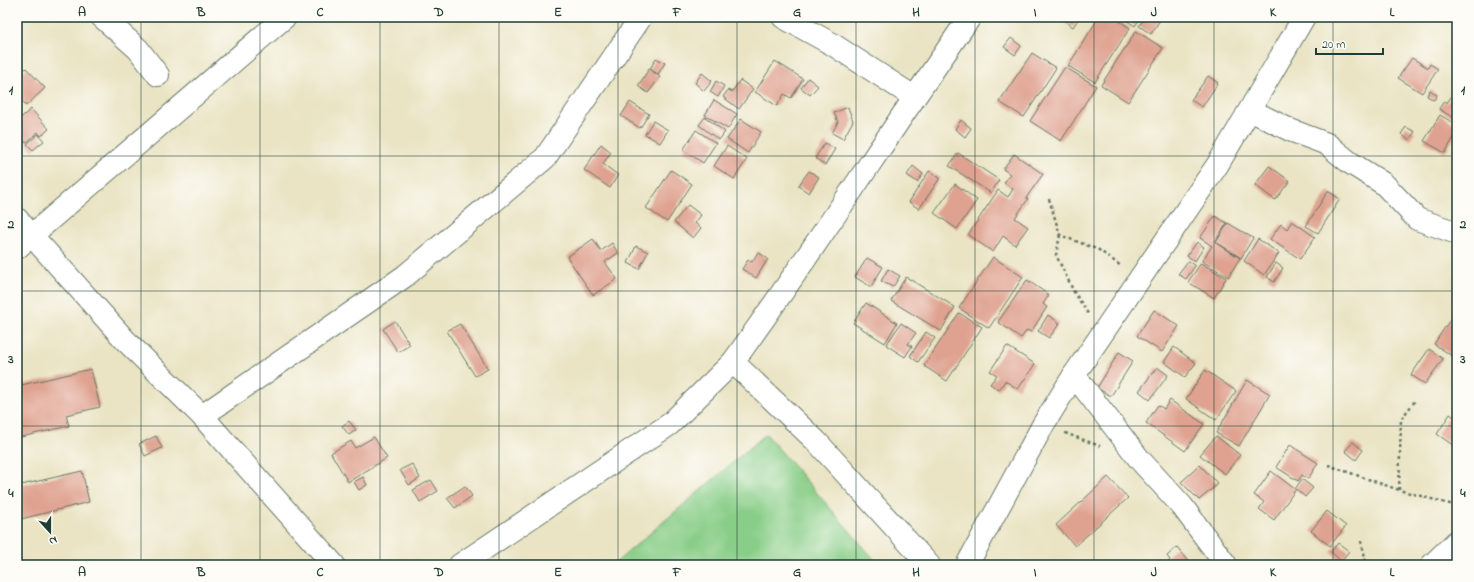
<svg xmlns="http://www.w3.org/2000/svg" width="1474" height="582" viewBox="0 0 1474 582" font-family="'Indie Flower',sans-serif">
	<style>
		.green { fill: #89ce88; stroke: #54865e }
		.building { fill: #dfa290 }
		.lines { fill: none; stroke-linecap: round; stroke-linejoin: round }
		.street-casing { stroke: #676; stroke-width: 24 }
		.path { stroke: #676; stroke-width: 2.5; stroke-dasharray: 3 3; stroke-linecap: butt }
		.street { stroke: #fff; stroke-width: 22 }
		.grid { fill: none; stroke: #1f3d34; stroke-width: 1; stroke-opacity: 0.55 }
		.neatline { fill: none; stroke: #1f3d34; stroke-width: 1.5 }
		.grid-label { font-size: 13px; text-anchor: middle; font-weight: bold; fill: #1f3d34 }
	</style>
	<rect width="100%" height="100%" fill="#fdfcf7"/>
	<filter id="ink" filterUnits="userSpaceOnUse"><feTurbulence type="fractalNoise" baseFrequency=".025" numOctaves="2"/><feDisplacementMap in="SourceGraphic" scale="8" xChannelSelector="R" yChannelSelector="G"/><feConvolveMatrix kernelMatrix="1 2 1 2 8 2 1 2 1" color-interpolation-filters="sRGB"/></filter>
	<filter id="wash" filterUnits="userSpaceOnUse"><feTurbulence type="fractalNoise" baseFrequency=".012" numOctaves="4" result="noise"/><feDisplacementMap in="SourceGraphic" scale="16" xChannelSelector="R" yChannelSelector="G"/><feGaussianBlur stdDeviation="0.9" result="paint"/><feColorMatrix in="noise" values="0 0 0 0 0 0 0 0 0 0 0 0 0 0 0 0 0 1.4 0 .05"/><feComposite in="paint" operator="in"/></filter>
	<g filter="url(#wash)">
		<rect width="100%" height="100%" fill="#eae4c4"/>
		<!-- green -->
		<polygon class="green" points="766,434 879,565 613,565"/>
		<g id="blocks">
			<!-- building -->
			<g class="building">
				<polygon points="1065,17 1078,17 1079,18 1073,27 1063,20"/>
				<polygon points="1099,17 1113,17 1130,28 1095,82 1068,66"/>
				<polygon points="1121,17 1141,17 1135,26"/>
				<polygon points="1145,17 1162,17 1151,34 1139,26"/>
				<polygon points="1136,31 1163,48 1128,102 1101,85"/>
				<polygon points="1011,38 1021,46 1015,55 1004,47"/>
				<polygon points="1032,53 1056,68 1024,117 999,102"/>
				<polygon points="656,58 665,63 658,74 650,69"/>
				<polygon points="1412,58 1428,68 1430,64 1438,69 1422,93 1398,78"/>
				<polygon points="775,61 803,79 791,98 784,94 777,106 755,92"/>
				<polygon points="1065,67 1096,86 1061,141 1030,121"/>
				<polygon points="26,68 45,88 26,106 17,96 17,76"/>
				<polygon points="649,69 660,77 648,93 638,86"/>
				<polygon points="702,73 712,81 704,91 695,83"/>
				<polygon points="1208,76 1218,83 1202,107 1191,100"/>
				<polygon points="808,78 818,86 810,95 801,88"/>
				<polygon points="740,80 753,89 739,109 723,97 728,90 732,92"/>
				<polygon points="716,81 724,86 718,97 710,92"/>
				<polygon points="1457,88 1457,120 1439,109 1444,101 1447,103"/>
				<polygon points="1430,90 1437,95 1434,100 1427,96"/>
				<polygon points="714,100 737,114 728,129 705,115"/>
				<polygon points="630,102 649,114 640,128 621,116"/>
				<polygon points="848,107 853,121 843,139 832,133 838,122 834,113"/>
				<polygon points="31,109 49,129 41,136 38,132 26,143 17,132 17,121"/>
				<polygon points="1440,115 1457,125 1457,132 1445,153 1424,141"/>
				<polygon points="705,117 725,132 719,140 699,125"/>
				<polygon points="741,119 761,132 748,153 727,139"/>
				<polygon points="961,120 971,128 965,137 955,129"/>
				<polygon points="653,121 668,130 660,143 645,134"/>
				<polygon points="1406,127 1415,132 1409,140 1401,134"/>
				<polygon points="696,130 716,143 703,163 683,150"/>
				<polygon points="38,134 44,141 33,150 27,144"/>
				<polygon points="825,143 835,149 825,165 815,158"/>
				<polygon points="601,144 611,152 603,164 618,175 610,188 584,170"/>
				<polygon points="727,146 747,159 734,179 714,166"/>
				<polygon points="958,153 999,180 991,193 949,166"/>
				<polygon points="1014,154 1043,174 1026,198 1028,199 1015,218 1028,227 1015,245 1003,236 993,252 968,235 998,190 1008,197 1013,189 1004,183 1010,174 1003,169"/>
				<polygon points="913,166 923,174 917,182 907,175"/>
				<polygon points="1269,166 1290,181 1275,200 1255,185"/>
				<polygon points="671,170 692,184 667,222 646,208"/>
				<polygon points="809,171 819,177 809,193 798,186"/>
				<polygon points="929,171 940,178 919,209 909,202"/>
				<polygon points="955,184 977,200 957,229 934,213"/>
				<polygon points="1328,191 1340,199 1318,233 1306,226"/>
				<polygon points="688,205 701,215 695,223 701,228 693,238 674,222"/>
				<polygon points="1215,216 1227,223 1215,242 1240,258 1228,277 1202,261 1212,246 1200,238"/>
				<polygon points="1292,221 1315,237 1300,259 1270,239 1281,224 1287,229"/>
				<polygon points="1228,223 1253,238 1241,258 1216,242"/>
				<polygon points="593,239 601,251 612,243 618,253 605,262 617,279 593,295 567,257"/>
				<polygon points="1258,239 1279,253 1264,275 1244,261"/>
				<polygon points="1197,242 1204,247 1195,261 1187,256"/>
				<polygon points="636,246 648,252 639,269 628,263"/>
				<polygon points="758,252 768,259 756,278 742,269 748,260 752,262"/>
				<polygon points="993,257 1023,277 989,328 959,308"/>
				<polygon points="867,258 883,267 871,287 855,277"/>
				<polygon points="1188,261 1195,266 1186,279 1178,274"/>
				<polygon points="1201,263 1226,278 1214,298 1188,282"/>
				<polygon points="1276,263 1283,268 1274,282 1267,277"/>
				<polygon points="888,269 900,276 893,287 881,281"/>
				<polygon points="906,277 955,307 941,331 891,301"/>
				<polygon points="1027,280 1049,295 1043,304 1047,307 1031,332 1027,330 1021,338 998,322"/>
				<polygon points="866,303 897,323 885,343 853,323"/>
				<polygon points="1457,309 1457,359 1434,344"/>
				<polygon points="1154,310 1179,326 1162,352 1137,336"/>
				<polygon points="959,313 982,327 947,381 924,366"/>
				<polygon points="1048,315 1060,323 1049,338 1038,331"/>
				<polygon points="395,321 410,345 398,352 383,329"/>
				<polygon points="901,323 916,333 908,344 912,346 905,357 886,345"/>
				<polygon points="460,324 488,369 475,376 447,331"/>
				<polygon points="926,332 935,338 918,362 910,356"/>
				<polygon points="1007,346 1035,364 1018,389 1005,381 999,390 990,384 997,375 990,371"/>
				<polygon points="1174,347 1196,363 1185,377 1164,362"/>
				<polygon points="1429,349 1443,359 1425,384 1411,375"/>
				<polygon points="1119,352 1133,361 1111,396 1097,388"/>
				<polygon points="1157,367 1168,375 1150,400 1139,391"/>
				<polygon points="91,369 100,407 66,415 69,426 21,437 18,425 17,425 17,386"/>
				<polygon points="1205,370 1236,391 1216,420 1186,399"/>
				<polygon points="1247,380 1270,394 1239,446 1216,433"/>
				<polygon points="1170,400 1204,424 1185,451 1146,423 1158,405 1164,409"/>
				<polygon points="1450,414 1457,419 1457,448 1437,434"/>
				<polygon points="349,421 356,430 349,435 342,426"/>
				<polygon points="156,436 162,448 145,456 139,444"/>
				<polygon points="1216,436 1240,455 1225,474 1200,455"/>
				<polygon points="374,437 387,458 348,482 331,453 351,441 355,448"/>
				<polygon points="1353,442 1363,450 1356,460 1345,451"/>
				<polygon points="1290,445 1318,463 1308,479 1302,475 1298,481 1276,467"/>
				<polygon points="412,464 420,478 409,485 400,470"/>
				<polygon points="1200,465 1218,484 1199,500 1181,482"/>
				<polygon points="82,471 89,502 17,520 17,486"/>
				<polygon points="1271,471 1295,489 1302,479 1313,488 1305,497 1296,489 1274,520 1259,509 1264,502 1254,495"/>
				<polygon points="363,477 367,485 359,490 354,482"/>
				<polygon points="1108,477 1128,498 1075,546 1056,525"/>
				<polygon points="431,480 438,491 420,502 413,490"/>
				<polygon points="465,486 472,496 455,508 447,498"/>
				<polygon points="1327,511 1346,526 1330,546 1311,531"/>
				<polygon points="1338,543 1349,551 1341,561 1331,552"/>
				<polygon points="1177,547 1192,565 1165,565 1170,560 1167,556"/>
			</g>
		</g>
	</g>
	<g filter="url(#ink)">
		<use href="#blocks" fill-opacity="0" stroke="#676" stroke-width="1"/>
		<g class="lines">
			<defs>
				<g id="street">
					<polyline points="102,17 138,49 158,75"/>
					<polyline points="783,17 832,44 914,97"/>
					<polyline points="1250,110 1290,130 1327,144 1349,162 1384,184 1417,219 1457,233"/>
					<polyline points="17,219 125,340 202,416"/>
					<polyline points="17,248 285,17"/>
					<polyline points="1074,375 1140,460 1182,506 1226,565"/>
					<polyline points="334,565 202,416 405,276 545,158 641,17"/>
					<polyline points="460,565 670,424 733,362"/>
					<path d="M 929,565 L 817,442 L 733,362 C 815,249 890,131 970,17"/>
					<polyline points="967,565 1043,425 1074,375 1218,164 1304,17"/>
					<polyline points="1432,565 1457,541"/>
				</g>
			</defs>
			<!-- street casing -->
			<use href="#street" class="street-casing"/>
			<!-- path -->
			<g class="path">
				<polyline points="1049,199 1060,235 1099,250 1121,266"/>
				<polyline points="1060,235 1056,255 1074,292 1089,315"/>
				<polyline points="1065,433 1100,446"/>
				<polyline points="1328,465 1399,490 1457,506"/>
				<polyline points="1399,490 1401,419 1415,401"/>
				<polyline points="1361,541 1367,565"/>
			</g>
			<!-- street -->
			<use href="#street" class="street"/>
		</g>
	</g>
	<!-- grid -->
	<path class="grid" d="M 141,17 L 141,565M 260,17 L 260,565M 380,17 L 380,565M 499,17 L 499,565M 618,17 L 618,565M 737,17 L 737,565M 856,17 L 856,565M 975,17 L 975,565M 1094,17 L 1094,565M 1214,17 L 1214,565M 1333,17 L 1333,565M 17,156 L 1457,156M 17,291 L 1457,291M 17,426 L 1457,426"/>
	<!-- margin -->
	<rect width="1474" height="582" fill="none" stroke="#fdfcf7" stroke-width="44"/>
	<!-- north arrow -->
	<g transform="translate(50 532) rotate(159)" stroke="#fdfcf7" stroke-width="3" paint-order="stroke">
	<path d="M0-3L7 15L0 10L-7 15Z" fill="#1f3d34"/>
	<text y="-6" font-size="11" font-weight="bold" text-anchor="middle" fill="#1f3d34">N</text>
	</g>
	<!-- scale -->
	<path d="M1316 48v6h67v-6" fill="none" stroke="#1f3d34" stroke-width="2"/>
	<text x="1322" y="48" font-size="12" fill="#1f3d34" stroke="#fdfcf7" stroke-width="3" paint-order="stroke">20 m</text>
	<rect x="22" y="22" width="1430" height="538" class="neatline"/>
	<g class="grid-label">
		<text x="82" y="16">A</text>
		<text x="201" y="16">B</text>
		<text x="320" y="16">C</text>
		<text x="439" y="16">D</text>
		<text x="558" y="16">E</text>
		<text x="677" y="16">F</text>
		<text x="797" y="16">G</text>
		<text x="916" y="16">H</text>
		<text x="1035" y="16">I</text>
		<text x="1154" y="16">J</text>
		<text x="1273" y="16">K</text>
		<text x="1392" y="16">L</text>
		<text x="11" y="94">1</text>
		<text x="1463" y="94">1</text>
		<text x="11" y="228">2</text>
		<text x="1463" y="228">2</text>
		<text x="11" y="363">3</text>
		<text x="1463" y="363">3</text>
		<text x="11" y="497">4</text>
		<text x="1463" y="497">4</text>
		<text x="82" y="576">A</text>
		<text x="201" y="576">B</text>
		<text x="320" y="576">C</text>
		<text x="439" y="576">D</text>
		<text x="558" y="576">E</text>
		<text x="677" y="576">F</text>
		<text x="797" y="576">G</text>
		<text x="916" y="576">H</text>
		<text x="1035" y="576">I</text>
		<text x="1154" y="576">J</text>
		<text x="1273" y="576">K</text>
		<text x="1392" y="576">L</text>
	</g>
</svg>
